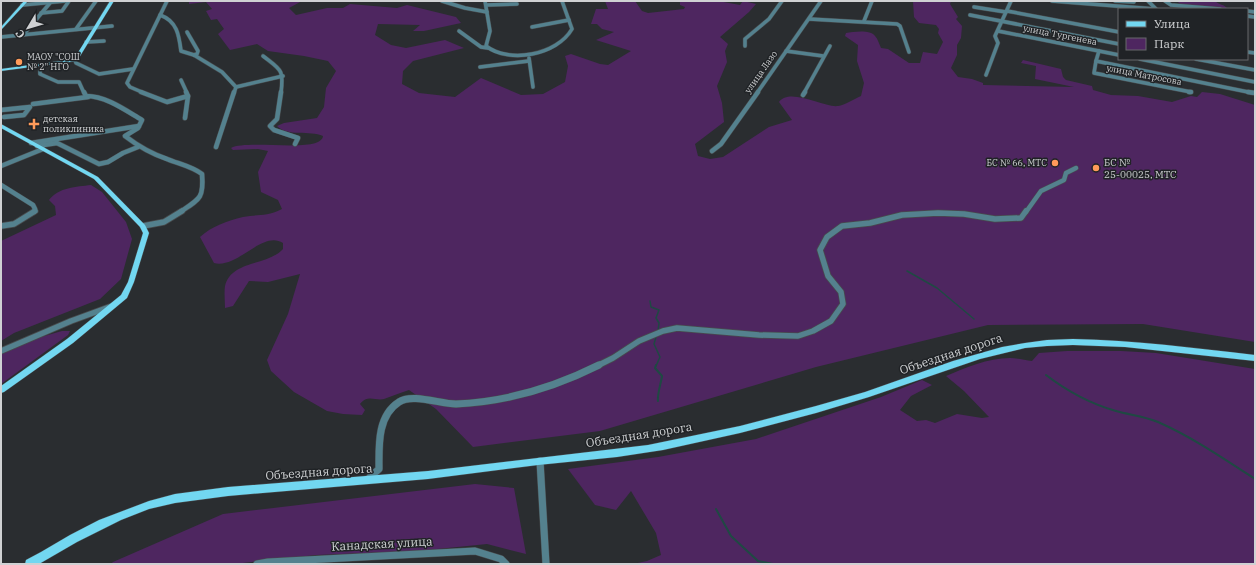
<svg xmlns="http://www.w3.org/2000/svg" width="1256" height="565" viewBox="0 0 1256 565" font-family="'IBM Plex Serif',serif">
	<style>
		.green { fill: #4e2660 }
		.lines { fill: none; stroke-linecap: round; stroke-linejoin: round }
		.stream-far2 { stroke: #1f4943; stroke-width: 1 }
		.stream-far1 { stroke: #1f4943; stroke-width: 1.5 }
		.stream { stroke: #1f4943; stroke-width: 2 }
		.minor-far3-casing { stroke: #484b4d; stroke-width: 4.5 }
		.minor-far2-casing { stroke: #484b4d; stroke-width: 5.5 }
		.minor-far1-casing { stroke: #484b4d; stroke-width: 7 }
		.minor-casing { stroke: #484b4d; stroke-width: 8 }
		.major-casing { stroke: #484b4d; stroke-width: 1 }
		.minor-far3 { stroke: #54818e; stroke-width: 3.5 }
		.minor-far2 { stroke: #54818e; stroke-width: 4.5 }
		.minor-far1 { stroke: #54818e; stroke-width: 5.5 }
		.minor { stroke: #54818e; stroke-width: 7 }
		.major { fill: #72d7f1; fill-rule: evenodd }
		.poi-dot { fill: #ff9b5a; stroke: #202326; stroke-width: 1.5 }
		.labels { text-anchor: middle; stroke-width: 3; stroke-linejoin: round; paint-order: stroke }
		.far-street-label { font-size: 9px; fill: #cfd1d3; stroke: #202326 }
		.far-poi-label { font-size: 9px; fill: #cfd1d3; stroke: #202326; text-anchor: start }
		.poi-label { font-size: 10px; fill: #cfd1d3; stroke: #202326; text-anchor: start }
		.near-street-label { font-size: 12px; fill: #cfd1d3; stroke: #202326 }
	</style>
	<rect width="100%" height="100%" fill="#2a2d30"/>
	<!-- green -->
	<g class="green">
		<path d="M 189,1 L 302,1 L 289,8 L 296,15 L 327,8 L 343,8 L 350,4 L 397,8 L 407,5 L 456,17 L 461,23 L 424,31 L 413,31 L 420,25 L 378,24 L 375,35 L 391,45 L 406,48 L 445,40 L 464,48 L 413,61 L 403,71 L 402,84 L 419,93 L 455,97 L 481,78 L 521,95 L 543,94 L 565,82 L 568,66 L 565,56 L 571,54 L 600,64 L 608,65 L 631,51 L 596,40 L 614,32 L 602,29 L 597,24 L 591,24 L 596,9 L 608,9 L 605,1 L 635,1 L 642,11 L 648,13 L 684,9 L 685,7 L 680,5 L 680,1 L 718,1 L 740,5 L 743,1 L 756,4 L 749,12 L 720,37 L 728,44 L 725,51 L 727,62 L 717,86 L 722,103 L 724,122 L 695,144 L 698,156 L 710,159 L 723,157 L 769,127 L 792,120 L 779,102 C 790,87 824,108 838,106 C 845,105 854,99 861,96 L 864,83 L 857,61 L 858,45 L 845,36 L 846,33 C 853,32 870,29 875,36 C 878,39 879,44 881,48 L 888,49 L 909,63 L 920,63 L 923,52 L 937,54 L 943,42 L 938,33 L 939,29 L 936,25 L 919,23 L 914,17 L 913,1 L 951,1 L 950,4 L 958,17 L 956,19 L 962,26 L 961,38 L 957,45 L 957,55 L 951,68 L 958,77 L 972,79 L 983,83 L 983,85 L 1074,87 L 1035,79 L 1036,66 L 1021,63 L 1023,60 L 1061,69 L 1063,77 L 1066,80 L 1092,86 L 1093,90 L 1111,95 L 1138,96 L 1172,102 L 1191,96 L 1197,97 L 1202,92 L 1220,94 L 1255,105 L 1255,342 L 1143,324 L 988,325 L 816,367 L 600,431 L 473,447 L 436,409 L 409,390 C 400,393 392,396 384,399 C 375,401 368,394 360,404 L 365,410 L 362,415 L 343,414 L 327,411 L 294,392 L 271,371 L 267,360 L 288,314 L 300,274 L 268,282 L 249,281 L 233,306 L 225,308 C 225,301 224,293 225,286 C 231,260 268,266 283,249 L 283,243 C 262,230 238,269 214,263 L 200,237 C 212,226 227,221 243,217 C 259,214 266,217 282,209 L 278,200 L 261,192 L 258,172 L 268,151 L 258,149 L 233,150 L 231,148 C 248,139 321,154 323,136 C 310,130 287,137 277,126 L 284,123 L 317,118 L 324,107 L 326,88 L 336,71 L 328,61 L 304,56 L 268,51 L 257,44 L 230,50 L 218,34 L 224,29 L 217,19 L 211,20 L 206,11 L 212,9 L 206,2 L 189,4 Z"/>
		<path d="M 1177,1 L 1215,1 C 1219,5 1224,4 1228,9 L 1181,5 Z"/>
		<path d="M 91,185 L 102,192 L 126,222 L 132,239 L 121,279 L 100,299 L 14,333 L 1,341 L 1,241 L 56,215 L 55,206 L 49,200 C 59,187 76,187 91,185 Z"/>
		<polygon points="62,331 70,331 68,335 1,384 1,354 41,337"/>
		<path d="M 1067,351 L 1121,351 L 1156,353 L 1255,369 L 1255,564 L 633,564 L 647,561 L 661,555 L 656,533 L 631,491 L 616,510 L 595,505 L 568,469 L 658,457 L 756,439 L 881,397 L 922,380 L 932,385 L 911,396 L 900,410 L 917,421 L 926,420 L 935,423 L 957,414 L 982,418 L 989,417 L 964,391 L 946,376 C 965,368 988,358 1010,358 C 1017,358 1025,360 1032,361 L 1039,353 Z"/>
		<polygon points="475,484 514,488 526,554 487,544 418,551 316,555 234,564 111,564 113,562 223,514"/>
	</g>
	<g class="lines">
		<!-- stream-far2 -->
		<polyline class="stream-far2" points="1046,1 1052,1"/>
		<!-- stream-far1 -->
		<g class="stream-far1">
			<polyline points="907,271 937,288 974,319"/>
			<polyline points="650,301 651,307 659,310 656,318 659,323 658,331"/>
			<polyline points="656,366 660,357 654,344 656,337"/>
		</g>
		<!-- stream -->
		<g class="stream">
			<path d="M 656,365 L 655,368 L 662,376 C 661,383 657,395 658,401"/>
			<path d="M 1046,375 C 1067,391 1091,404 1116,411 C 1130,415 1144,416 1158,422 C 1192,437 1223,458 1255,479"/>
			<polyline points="716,509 731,536 758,561 773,564"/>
		</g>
		<defs>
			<g id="minor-far3">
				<polyline points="442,1 465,8 487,12"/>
				<path d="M 485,1 L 490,31 L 486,46 C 509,64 557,55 572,29 L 562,1"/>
				<polyline points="1052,1 1155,9"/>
				<polyline points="1115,1 1134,2 1133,1"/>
				<polyline points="1148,1 1156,9"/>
				<polyline points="1165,1 1171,5 1220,9"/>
				<polyline points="22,5 65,1"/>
				<polyline points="486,5 517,4"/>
				<polyline points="974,7 1006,12"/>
				<polyline points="1007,11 1119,32"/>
				<polyline points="1247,11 1255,12"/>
				<polyline points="41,13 62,11 69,1"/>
				<path d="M 160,15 C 177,21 179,35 181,51 L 194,55"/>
				<polyline points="970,15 1119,44"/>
				<polyline points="1247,16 1255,17"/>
				<polyline points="809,19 897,24 900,26 909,52"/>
				<polyline points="864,21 872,1"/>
				<polyline points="532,27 569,20"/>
				<polyline points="76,29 96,1"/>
				<polyline points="459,31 481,47 488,48"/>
				<polyline points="998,31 1119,55"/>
				<polyline points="187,32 198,51 197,54 194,55"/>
				<polyline points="23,35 50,3"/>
				<polyline points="1,37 112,26"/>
				<polyline points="86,42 104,41"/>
				<polyline points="745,46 745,39 769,19 782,1"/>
				<polyline points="786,51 823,56"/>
				<polyline points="1099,51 1096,61 1253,93"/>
				<polyline points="1247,52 1255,53"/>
				<polyline points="194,55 222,72 236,87 234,93"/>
				<path d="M 263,56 C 281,70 284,69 281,93"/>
				<polyline points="529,58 533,87"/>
				<polyline points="1140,59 1255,82"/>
				<polyline points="1196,59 1255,70"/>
				<polyline points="75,60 76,63 99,74 133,69"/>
				<polyline points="1096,61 1094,73 1191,92"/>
				<polyline points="44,65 40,71 40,74 58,82 79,82 84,93"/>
				<polyline points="480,67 529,61"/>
				<polyline points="986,75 998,43 995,36 1011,1"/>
				<polyline points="181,80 187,93"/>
				<polyline points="236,87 283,76"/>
				<polyline points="144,93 130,87 127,83 167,1"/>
				<polyline points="757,93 821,1"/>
				<polyline points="804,93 830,46"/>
			</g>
			<g id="minor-far2">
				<path d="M 84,92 L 86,96 C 106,96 125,110 142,120 L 138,128 L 125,136 C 138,146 152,154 167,159 C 179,164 191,166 202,174 C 204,198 200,199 180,212"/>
				<polyline points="141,92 167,102 188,96"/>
				<polyline points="281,92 277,119 270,126 274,130 298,138 295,144"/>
				<polyline points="1189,92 1191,92"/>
				<polyline points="1248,92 1255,93"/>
				<polyline points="803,95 805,92"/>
				<polyline points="33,104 88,97"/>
				<polyline points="1,110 30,107 24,115 4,117"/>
				<polyline points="185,118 188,96 186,92"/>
				<polyline points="31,143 139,126"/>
				<polyline points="37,146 57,143 99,164 108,162 123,153 138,147"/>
				<polyline points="216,147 234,92"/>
				<polyline points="712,151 721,144 758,92"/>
				<polyline points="1,166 43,149"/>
				<polyline points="1,185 33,205 35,209 34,212"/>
				<polyline points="1026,212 1041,191 1064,180 1066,173 1076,168"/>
			</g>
			<g id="minor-far1">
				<polyline points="1,226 14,224 35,211"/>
				<polyline points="143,226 164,222 182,211"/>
				<polyline points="1,351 71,321 112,306"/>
				<polyline points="597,366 613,358 639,341 663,331 677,328 759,335 798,336 813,331 831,321 843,304 841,292 828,276 820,250 827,237 842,226 870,223 902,215 938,213 964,214 995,219 1021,218 1026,211"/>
			</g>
			<g id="minor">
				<polyline points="540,461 546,564"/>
				<path d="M 367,480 L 379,469 C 379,446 377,416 399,402 C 412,393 440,404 456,404 C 505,402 555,387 599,365"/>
				<polyline points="257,564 268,562 475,551 501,559 506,564"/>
			</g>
			<g id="major">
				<polygon points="24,1 28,1 1,30 1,27"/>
				<polygon points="110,1 114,1 77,61 1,71 1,69 74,59"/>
				<polygon points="1,124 98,177 145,225 149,233 134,282 127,298 73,343 4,392 1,393 1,386 67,339 121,295 128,282 143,233 140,227 94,179 1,128"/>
				<path d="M 1073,339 C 1134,340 1194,348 1255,355 L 1255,361 L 1125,347 L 1073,345 L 1047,346 L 1025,348 L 980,359 L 869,397 L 816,413 L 740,433 L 663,450 L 617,457 L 538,465 L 428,479 L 228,496 L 175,503 L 149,509 L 121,520 L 77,542 L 39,564 L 25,564 L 26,560 L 41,552 L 70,535 L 99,520 L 149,501 L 175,494 L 228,487 L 428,471 L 648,445 L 740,426 L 816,406 L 865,392 L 953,361 L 1002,347 L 1025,343 L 1047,340 Z"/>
			</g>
		</defs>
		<!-- minor-far3 casing -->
		<use href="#minor-far3" class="minor-far3-casing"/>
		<!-- minor-far2 casing -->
		<use href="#minor-far2" class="minor-far2-casing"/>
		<!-- minor-far1 casing -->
		<use href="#minor-far1" class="minor-far1-casing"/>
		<!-- minor casing -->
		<use href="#minor" class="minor-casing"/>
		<!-- major casing -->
		<use href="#major" class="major-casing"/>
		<!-- minor-far3 -->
		<use href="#minor-far3" class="minor-far3"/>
		<!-- minor-far2 -->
		<use href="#minor-far2" class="minor-far2"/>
		<!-- minor-far1 -->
		<use href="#minor-far1" class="minor-far1"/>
		<!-- minor -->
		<use href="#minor" class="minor"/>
		<!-- major -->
		<use href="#major" class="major"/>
	</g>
	<!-- markers -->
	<g class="poi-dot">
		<circle cx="19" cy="62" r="4"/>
		<path d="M32 118h4v4h4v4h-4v4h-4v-4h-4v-4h4z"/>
		<circle cx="1055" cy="163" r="4"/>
		<circle cx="1096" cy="168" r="4"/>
	</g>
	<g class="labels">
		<!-- far-street labels -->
		<g class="far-street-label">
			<text transform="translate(1060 35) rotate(11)" y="3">улица Тургенева</text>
			<text transform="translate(761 72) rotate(-55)" y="3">улица Лазо</text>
			<text transform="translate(1144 75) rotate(11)" y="3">улица Матросова</text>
		</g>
		<!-- far-poi labels -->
		<g class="far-poi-label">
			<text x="27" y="60">МАОУ "СОШ<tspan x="27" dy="10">№ 2" НГО</tspan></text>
			<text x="43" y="122">детская<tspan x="43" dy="10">поликлиника</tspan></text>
			<text x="1047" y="166" text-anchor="end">БС № 66, МТС</text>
		</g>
		<!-- poi labels -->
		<g class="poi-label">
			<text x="1104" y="166">БС №<tspan x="1104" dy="12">25-00025, МТС</tspan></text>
		</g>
		<!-- near-street labels -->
		<g class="near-street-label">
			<text transform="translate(951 354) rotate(-18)" y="4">Объездная дорога</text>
			<text transform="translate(639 435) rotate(-9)" y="4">Объездная дорога</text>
			<text transform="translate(319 472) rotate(-4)" y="4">Объездная дорога</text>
			<text transform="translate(382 544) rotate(-3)" y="4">Канадская улица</text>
		</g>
	</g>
	<!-- border -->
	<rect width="1256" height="565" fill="none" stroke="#cfd1d3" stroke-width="4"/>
	<!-- legend -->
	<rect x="1118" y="8" width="130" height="52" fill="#202326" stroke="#66696b"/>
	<rect x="1126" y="21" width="20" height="6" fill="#72d7f1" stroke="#66696b"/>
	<text x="1154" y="28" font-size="12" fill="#cfd1d3">Улица</text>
	<rect x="1126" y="38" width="20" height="12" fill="#4e2660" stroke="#66696b"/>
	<text x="1154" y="48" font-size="12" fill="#cfd1d3">Парк</text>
	<!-- north arrow -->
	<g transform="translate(28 28) rotate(232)" stroke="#202326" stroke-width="3" paint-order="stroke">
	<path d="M0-3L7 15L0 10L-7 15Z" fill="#cfd1d3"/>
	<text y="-6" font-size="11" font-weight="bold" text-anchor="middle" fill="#cfd1d3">С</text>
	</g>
</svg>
